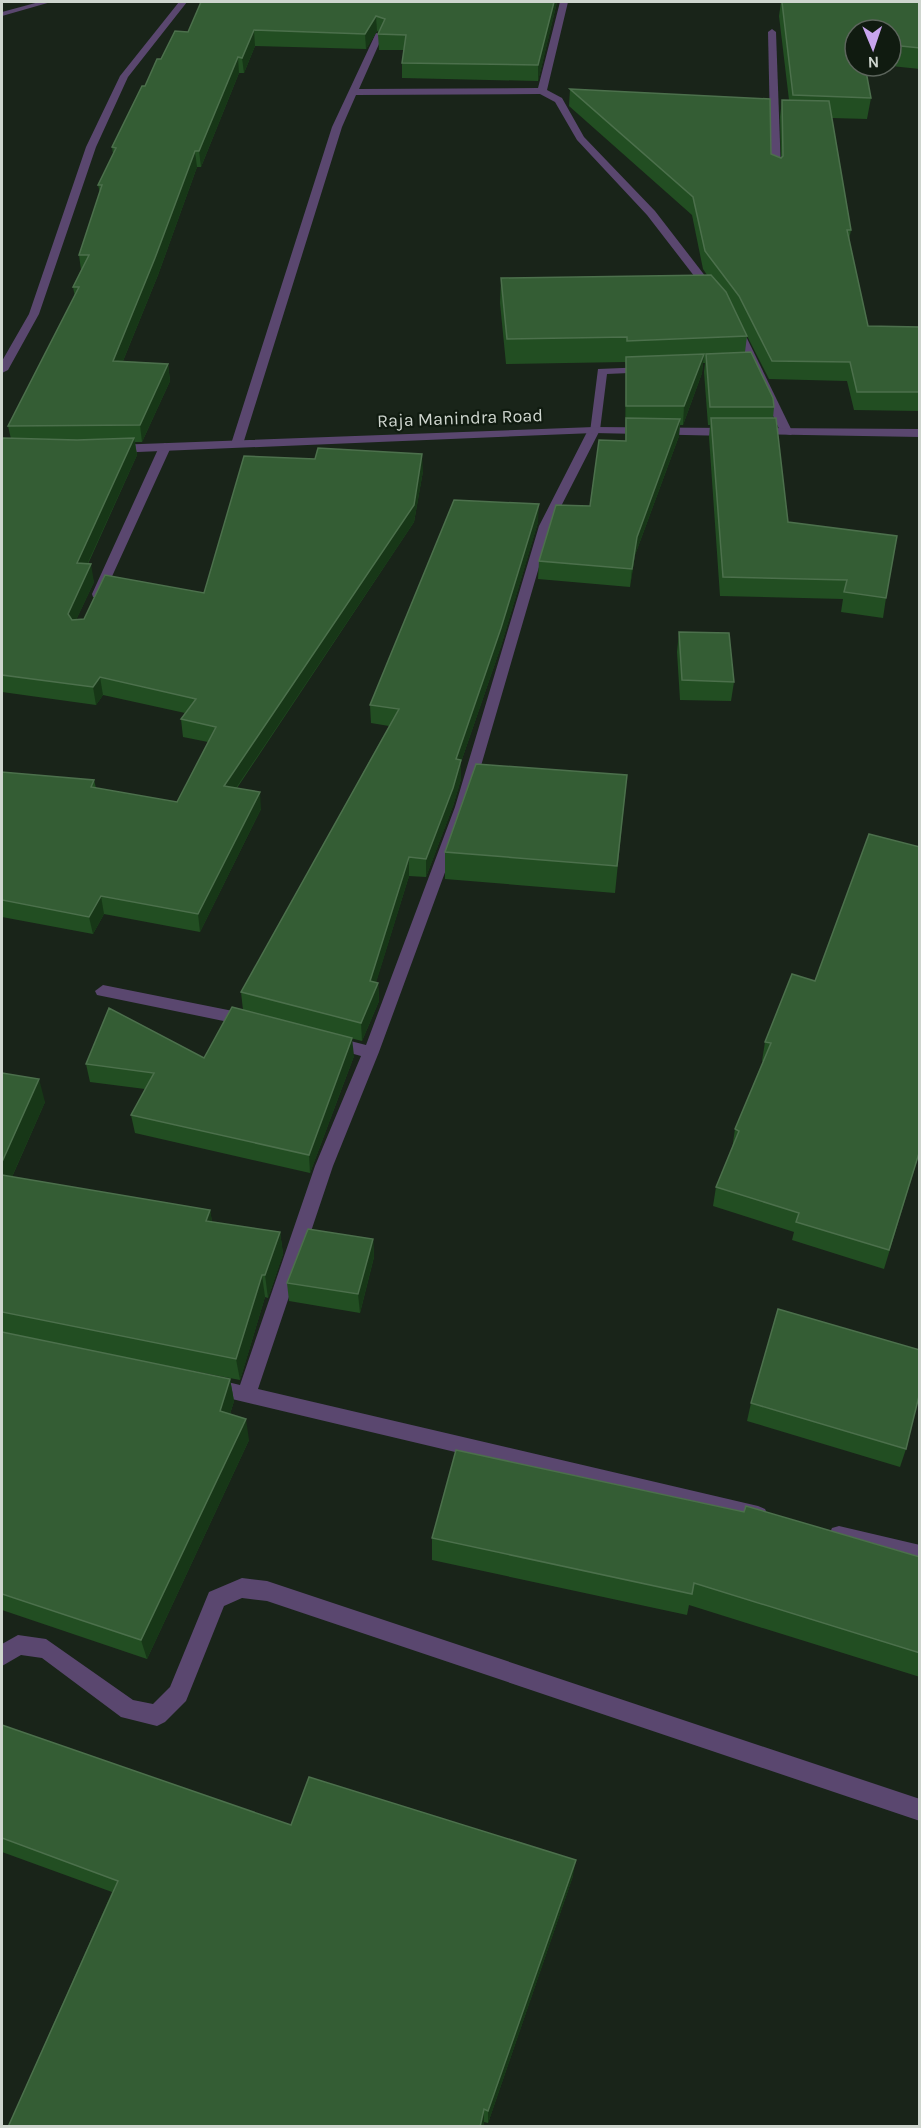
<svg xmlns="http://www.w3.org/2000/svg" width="921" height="2128" viewBox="0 0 921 2128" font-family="Karla,sans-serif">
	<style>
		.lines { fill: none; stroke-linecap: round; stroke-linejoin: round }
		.service { fill: #5a476f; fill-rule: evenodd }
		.minor { fill: #5a476f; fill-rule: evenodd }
		.tertiary { fill: #5a476f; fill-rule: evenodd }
		.wall { fill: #224e22 }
		.shaded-wall { fill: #173717 }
		.building { fill: #345d34; stroke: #4c704c; stroke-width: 1.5 }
		.labels { text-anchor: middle; stroke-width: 4.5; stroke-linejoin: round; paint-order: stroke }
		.far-street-label { font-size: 18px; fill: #ced5ce; stroke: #101b10 }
	</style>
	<rect width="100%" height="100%" fill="#192419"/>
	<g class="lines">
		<!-- service -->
		<g class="service">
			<polygon points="39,2 51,2 2,16 2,12"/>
			<polygon points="647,367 653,370 651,372 607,374 600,430 590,432 598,369"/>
			<polygon points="242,1578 267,1581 920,1799 920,1821 267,1601 242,1598 224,1606 186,1701 165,1722 157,1726 121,1717 42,1658 21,1655 2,1666 2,1644 18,1635 46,1639 133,1700 153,1704 170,1687 209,1592"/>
		</g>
		<!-- minor -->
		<g class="minor">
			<polygon points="179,2 187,2 128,77 96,147 39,314 8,370 2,373 2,361 29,314 86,147 120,76"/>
			<polygon points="560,2 568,2 547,90 562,98 584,137 655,211 716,290 716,294 708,294 647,215 577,140 555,102 540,94 356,95 342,127 243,444 233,446 231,444 332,127 376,33 383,35 359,89 538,88"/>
			<polygon points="772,29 776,32 781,171 776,174 771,171 768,32"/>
			<polygon points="737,325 742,328 793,433 791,435 781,433 732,328"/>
			<polygon points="594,427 600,430 551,526 469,807 379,1052 333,1166 258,1389 758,1506 765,1509 768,1515 765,1521 758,1524 211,1394 204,1392 202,1386 204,1380 211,1378 240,1385 315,1166 361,1056 325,1046 323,1042 331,1036 366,1045 455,807 539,526 588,430"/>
			<polygon points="165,443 171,447 104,594 103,597 93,597 92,594 159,447"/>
			<polygon points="103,985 248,1014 256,1020 248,1026 97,995 95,991"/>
			<polygon points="839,1526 920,1545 920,1563 832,1542 829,1535 832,1528"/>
		</g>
		<!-- tertiary -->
		<g class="tertiary">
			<polygon points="594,427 730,428 736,432 730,436 594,433 114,453 108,449 114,445"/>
			<polygon points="755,428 920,429 920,437 751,434 749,432"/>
		</g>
	</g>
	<!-- wall -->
	<g class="wall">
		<polygon points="201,2 557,2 538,81 402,78 402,63 404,50 379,50 378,34 379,32 377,31 366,49 255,46 244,73 239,73 201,167 197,167 158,275 123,361 168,364 170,381 142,442 135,442 137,455 88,564 94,582 76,620 84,619 204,593 423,471 414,522 237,788 261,809 200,932 104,914 93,934 2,917 2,772 94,780 96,788 177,802 208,742 183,737 181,719 185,713 103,695 96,705 2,692 2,441 11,439 8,426 75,297 73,287 81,270 79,255 100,193 98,185 113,154 112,147 161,59 188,32"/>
		<polygon points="781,2 920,2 920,69 891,66 891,30 855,30 871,98 867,119 832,118 851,230 849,240 868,326 920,327 920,409 919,411 854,410 847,381 769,379 735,312 747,336 745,352 774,407 773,418 788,522 886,598 883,618 841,612 843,599 720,596 709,437 710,425 708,425 704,372 705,363 703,363 702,373 683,425 680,425 679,436 635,555 630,587 538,579 539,561 590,506 625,441 626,366 625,362 506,364 500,303 501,278 707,275 703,269 692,215 569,106 570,89 771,154 781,158 780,117 782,100 789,100 779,16"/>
		<polygon points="538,522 501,646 461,762 461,779 453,806 426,877 409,876 376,982 378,983 379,1001 362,1041 322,1031 354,1056 310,1173 135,1133 131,1115 145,1089 90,1082 86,1064 204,1058 243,1010 241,992 389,726 371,723 370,705"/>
		<polygon points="679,632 734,682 731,701 680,700 677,652"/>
		<polygon points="627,775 615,893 445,879 445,852"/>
		<polygon points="792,974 920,1151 884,1269 792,1240 794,1232 713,1206 716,1187 732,1149 735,1129 763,1061 762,1061 765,1042"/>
		<polygon points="2,1073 45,1102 12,1177 210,1210 212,1222 280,1232 283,1254 268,1298 265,1297 240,1380 131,1359 230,1379 234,1401 230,1414 249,1440 147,1659 2,1610"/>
		<polygon points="373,1239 374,1257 360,1313 289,1301 287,1283"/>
		<polygon points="751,1403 906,1449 900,1467 747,1421"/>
		<polygon points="432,1538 920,1557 920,1677 689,1605 687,1615 432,1560"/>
		<polygon points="2,1725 291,1825 573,1876 488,2123 484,2122 483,2127 8,2127 112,1892 2,1852"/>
	</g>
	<!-- shaded-wall -->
	<g class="shaded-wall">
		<polygon points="554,2 557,2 538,81 538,65"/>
		<polygon points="376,16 377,31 366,49 365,34"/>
		<polygon points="254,30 255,46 244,73 242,58"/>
		<polygon points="238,57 239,73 201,167 199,151"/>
		<polygon points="195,151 197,167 158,275 116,378 113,361"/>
		<polygon points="704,354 702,373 683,425 684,406"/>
		<polygon points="168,364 170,381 142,442 140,425"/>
		<polygon points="680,419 679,436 635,555 630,587 632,569 637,537"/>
		<polygon points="134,438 137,455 80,580 77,563"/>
		<polygon points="422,454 423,471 414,522 226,803 224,786"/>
		<polygon points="539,504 538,522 501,646 461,762 461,779 453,806 426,877 426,859 456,759"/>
		<polygon points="91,564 94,582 71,631 68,614"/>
		<polygon points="100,677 103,695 96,705 93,687"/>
		<polygon points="260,792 261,809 200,932 198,914"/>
		<polygon points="409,857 409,876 371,999 370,981"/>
		<polygon points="101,896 104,914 93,934 89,917"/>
		<polygon points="378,983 379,1001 362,1041 361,1023"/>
		<polygon points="352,1038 354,1056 310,1173 309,1155"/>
		<polygon points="39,1079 45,1102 3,1197 2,1192 2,1162"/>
		<polygon points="210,1210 214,1233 206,1221"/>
		<polygon points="280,1232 283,1254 268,1298 265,1275"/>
		<polygon points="373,1239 374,1257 360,1313 358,1294"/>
		<polygon points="262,1275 265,1297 240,1380 236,1359"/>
		<polygon points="230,1379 234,1401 224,1432 220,1411"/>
		<polygon points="246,1419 249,1440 147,1659 141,1640"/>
		<polygon points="576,1860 573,1876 488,2123 488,2111"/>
		<polygon points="484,2109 484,2122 483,2127 480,2127"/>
	</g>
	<!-- building -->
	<g class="building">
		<polygon points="201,2 554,2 538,65 402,63 406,35 378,34 385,19 376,16 365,34 254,30 242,58 238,57 199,151 195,151 155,258 113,361 168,364 140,425 8,426 79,287 73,287 89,255 79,255 102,185 98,185 116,148 112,147 142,86 145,86 157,59 161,59 175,31 188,32"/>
		<polygon points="782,2 920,2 920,48 891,45 891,30 855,30 855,66 865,66 871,98 793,95"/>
		<polygon points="570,89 770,99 771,154 781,158 783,156 782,100 829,101 851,230 847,230 868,326 920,327 920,392 857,392 850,362 772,361 739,296 705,251 693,197"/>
		<polygon points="711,275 726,292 747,336 627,341 627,337 507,339 501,278"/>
		<polygon points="751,352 773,398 774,407 710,407 706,354"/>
		<polygon points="704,354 684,406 626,406 626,357"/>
		<polygon points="626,418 680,419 637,537 632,569 539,561 556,505 590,506 599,440 626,441"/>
		<polygon points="711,418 776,418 788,522 897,536 886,598 844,592 847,580 723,577"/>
		<polygon points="3,438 77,440 134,438 77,563 91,564 68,614 72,620 84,619 105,575 204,593 244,456 315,459 318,448 422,454 414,505 224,786 260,792 198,914 101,896 89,917 2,900 2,772 94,780 91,787 177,802 216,727 181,719 196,699 100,677 93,687 2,675 2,441"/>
		<polygon points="454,500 539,504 501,628 456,759 461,760 453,788 426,859 409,857 370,981 378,983 361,1023 241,992 399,709 370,705"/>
		<polygon points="679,632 729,633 734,682 682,680"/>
		<polygon points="476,764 627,775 617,866 445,852"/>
		<polygon points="869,834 920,847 920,1150 889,1250 796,1222 799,1213 716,1187 739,1131 735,1129 771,1043 765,1042 792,974 815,981"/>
		<polygon points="232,1007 352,1038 309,1155 131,1115 154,1073 86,1064 109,1008 204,1058"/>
		<polygon points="2,1073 39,1079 2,1162"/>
		<polygon points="2,1175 210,1210 206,1221 280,1232 265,1275 262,1275 236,1359 2,1312"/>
		<polygon points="308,1229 373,1239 358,1294 287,1283"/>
		<polygon points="778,1309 920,1350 920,1392 906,1449 751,1403"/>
		<polygon points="2,1332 230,1379 220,1411 246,1419 141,1640 2,1594"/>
		<polygon points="456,1450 744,1512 746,1506 920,1557 920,1653 694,1583 692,1594 432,1538"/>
		<polygon points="2,1725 291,1825 309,1777 576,1860 488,2111 484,2109 480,2127 8,2127 118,1881 2,1838"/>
	</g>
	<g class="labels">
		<!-- far-street labels -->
		<g class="far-street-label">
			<text transform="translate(460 418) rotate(-2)" y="6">Raja Manindra Road</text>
		</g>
	</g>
	<!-- border -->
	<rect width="921" height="2128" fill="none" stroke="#ced5ce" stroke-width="6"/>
	<!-- north arrow -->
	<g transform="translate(873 48) rotate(178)"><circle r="28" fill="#101b10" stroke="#5c655c" stroke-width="1.5"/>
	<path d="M0-4.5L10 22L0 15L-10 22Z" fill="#c8a5ee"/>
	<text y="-9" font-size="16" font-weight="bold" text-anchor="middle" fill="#ced5ce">N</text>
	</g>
</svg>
